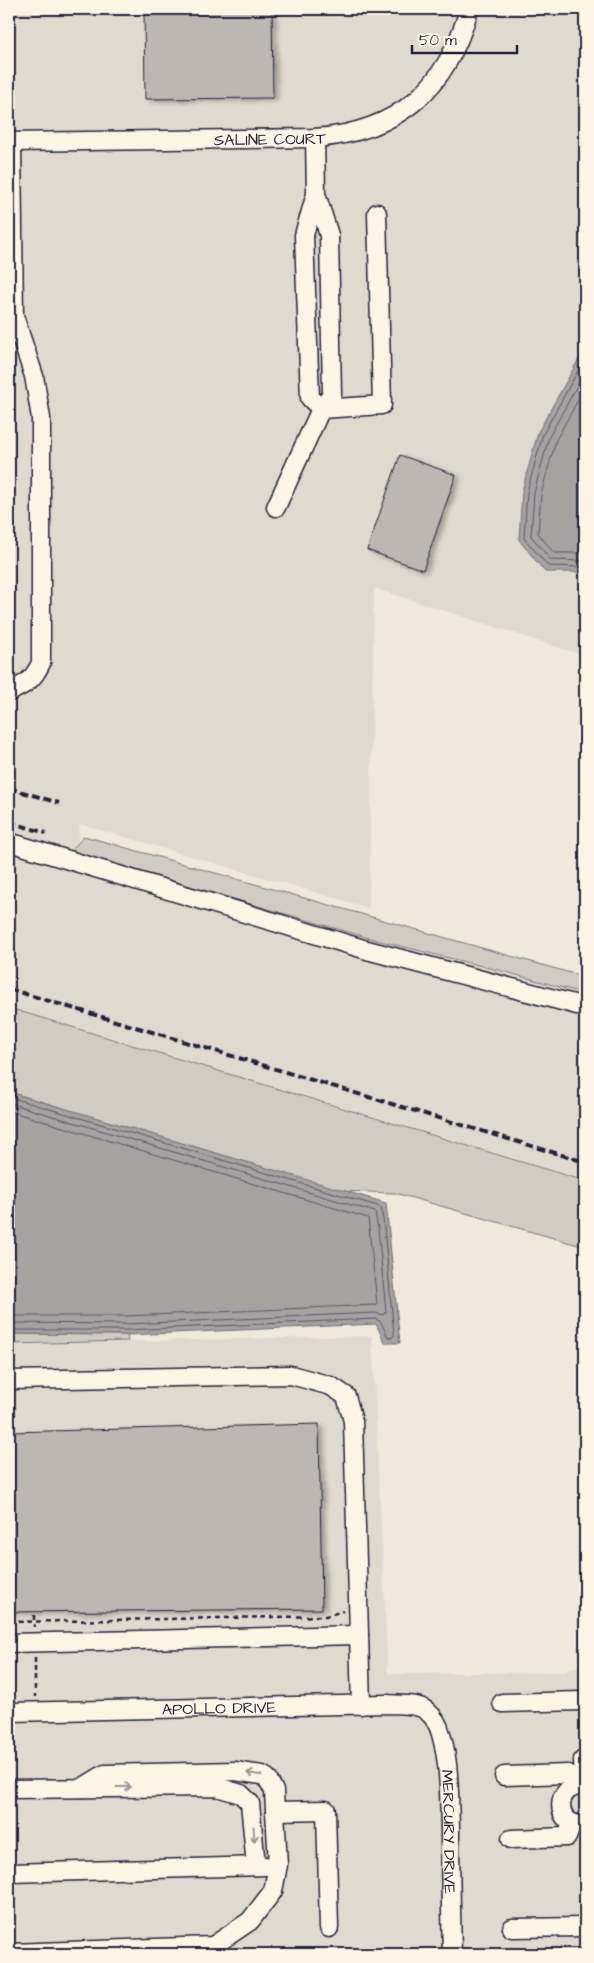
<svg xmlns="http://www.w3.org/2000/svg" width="594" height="1963" viewBox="0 0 594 1963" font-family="'Architects Daughter',sans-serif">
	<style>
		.built { fill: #e0d9cf }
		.green { fill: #d1cbc3; stroke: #7a767f }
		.water { fill: #a6a2a2; stroke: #716f79 }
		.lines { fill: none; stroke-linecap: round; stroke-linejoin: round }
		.shore { stroke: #575564; stroke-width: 1 }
		.building { fill: #bcb7b3; stroke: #22223b; filter: url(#shadow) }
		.minor-casing { stroke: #22223b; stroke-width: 21 }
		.path { stroke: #22223b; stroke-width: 2.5; stroke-dasharray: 5 4; stroke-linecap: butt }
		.minor { stroke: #fcf5e5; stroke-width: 18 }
		.rail { stroke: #22223b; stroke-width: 4; stroke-dasharray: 8 4; stroke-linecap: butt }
		.oneway { stroke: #9a9698 }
		.labels { text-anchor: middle; stroke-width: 4.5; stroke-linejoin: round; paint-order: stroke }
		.street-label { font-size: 16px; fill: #22223b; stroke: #fcf5e5 }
	</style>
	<defs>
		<filter id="shadow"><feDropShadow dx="4.5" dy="2.5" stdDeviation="2.5" flood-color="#0004"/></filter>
	</defs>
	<rect width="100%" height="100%" fill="#efe8db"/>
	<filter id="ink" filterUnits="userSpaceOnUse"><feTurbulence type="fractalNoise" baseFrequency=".02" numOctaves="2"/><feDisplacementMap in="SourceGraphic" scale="10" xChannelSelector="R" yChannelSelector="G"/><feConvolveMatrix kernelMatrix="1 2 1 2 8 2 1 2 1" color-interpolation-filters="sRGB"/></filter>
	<g filter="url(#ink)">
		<!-- built -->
		<g class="built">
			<polygon points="9,9 585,9 585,656 374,588 369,908 80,824 77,849 70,847 71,852 376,940 506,972 585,994 585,1180 9,1007"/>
			<polygon points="372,1336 388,1674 564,1672 585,1663 585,1954 9,1954 9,1344"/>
		</g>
		<!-- green -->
		<g class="green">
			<polygon points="84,836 585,977 585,994 506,972 376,940 70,852"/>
			<polygon points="9,1008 585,1181 585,1247 395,1193 341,1191 9,1092"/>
			<polygon points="9,1334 127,1335 128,1341 9,1344"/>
		</g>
		<!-- water -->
		<g class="water">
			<polygon points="585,348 585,572 545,572 519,540 522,491 538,432"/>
			<polygon points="9,1092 386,1203 400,1343 385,1343 376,1324 127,1335 9,1334"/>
		</g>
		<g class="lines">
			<!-- shore -->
			<g class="shore">
				<polyline points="585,358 543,434 527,492 524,538 548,566 585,567"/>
				<polyline points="585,371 549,437 534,493 531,536 551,560 585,561"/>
				<polyline points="585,387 556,440 541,494 538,533 554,553 585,553"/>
				<polyline points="9,1097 381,1207 384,1227 394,1335 392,1338 388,1337 381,1322 376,1319 127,1330 9,1330"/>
				<polyline points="9,1103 375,1212 378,1228 386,1312 383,1315 375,1313 127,1324 9,1323"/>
				<polyline points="9,1111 368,1218 377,1303 375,1305 127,1316 9,1316"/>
			</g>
		</g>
		<!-- building -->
		<g class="building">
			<polygon points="144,9 272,9 273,98 145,99"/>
			<polygon points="400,455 456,475 423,570 367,550"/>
			<polygon points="319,1424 322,1609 9,1612 9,1432"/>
		</g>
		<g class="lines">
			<defs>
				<g id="minor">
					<polyline points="315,138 316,194 329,235 332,395 321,409 310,398 304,235 316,194"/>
					<path id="s1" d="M 9,142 L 315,138 C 398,132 447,89 469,9"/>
					<polyline points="276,507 321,409 382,405 377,213"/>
					<path d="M 9,692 C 26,684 33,680 41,663 L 41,418 L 34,376 L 14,316 L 12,142"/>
					<polyline points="9,842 367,950 585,1007"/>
					<polyline points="9,1380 291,1375 331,1386 346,1396 353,1421 361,1705"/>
					<polyline points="9,1643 359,1635"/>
					<polyline points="502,1703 582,1701"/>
					<path id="s2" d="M 9,1712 L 387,1704 C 400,1705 417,1703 427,1711 C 434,1717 439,1726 441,1734 C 450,1764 449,1798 450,1829 C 450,1870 451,1912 452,1954"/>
					<polyline points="583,1760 584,1786"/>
					<polyline points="504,1776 568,1774 573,1787"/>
					<path d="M 583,1786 C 554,1784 553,1827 585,1825"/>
					<polyline points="9,1789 217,1787 241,1794 250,1803 256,1866"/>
					<polyline points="275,1811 326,1810 329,1928"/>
					<polyline points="511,1839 567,1837 572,1824"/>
					<polyline points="9,1873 266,1866"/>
					<polyline points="512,1928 585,1927"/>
					<polyline points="9,1953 213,1946 250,1921 273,1891 278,1865 275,1811 274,1791 267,1778 262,1775 235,1771 105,1774 82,1788"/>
				</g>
			</defs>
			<!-- minor casing -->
			<use href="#minor" class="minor-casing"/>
			<!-- path -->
			<g class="path">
				<polyline points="34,1615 34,1627"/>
				<polyline points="9,1622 326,1616 343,1611"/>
				<polyline points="35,1658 35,1697"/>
			</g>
			<!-- minor -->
			<use href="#minor" class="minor"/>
			<!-- rail -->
			<g class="rail">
				<polyline points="9,788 59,803"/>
				<polyline points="9,822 46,833"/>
				<polyline points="9,989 585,1162"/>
			</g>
		</g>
		<!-- one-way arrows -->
		<defs><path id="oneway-shaft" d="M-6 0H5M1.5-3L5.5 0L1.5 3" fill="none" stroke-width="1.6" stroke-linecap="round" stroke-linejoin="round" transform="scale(1.25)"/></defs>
		<g class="oneway">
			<use href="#oneway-shaft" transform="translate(254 1774) rotate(-170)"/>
			<use href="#oneway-shaft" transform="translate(124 1787)"/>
			<use href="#oneway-shaft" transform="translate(254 1834) rotate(87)"/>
		</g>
	</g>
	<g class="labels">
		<!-- street labels -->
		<g class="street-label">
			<text dy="6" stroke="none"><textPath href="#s1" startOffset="261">SALINE COURT</textPath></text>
			<text dy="6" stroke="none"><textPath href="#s2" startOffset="210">APOLLO DRIVE</textPath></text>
			<text dy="6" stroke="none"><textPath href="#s2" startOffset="545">MERCURY DRIVE</textPath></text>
		</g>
	</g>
	<!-- margin -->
	<rect width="594" height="1963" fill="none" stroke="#fcf5e5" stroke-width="30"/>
	<rect x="15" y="15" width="564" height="1933" fill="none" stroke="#22223b" stroke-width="2" filter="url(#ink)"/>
	<!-- scale -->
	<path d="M412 45v8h105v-8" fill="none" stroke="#22223b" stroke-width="2.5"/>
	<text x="419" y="45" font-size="15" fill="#22223b" stroke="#fcf5e5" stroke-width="4" paint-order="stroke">50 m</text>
</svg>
